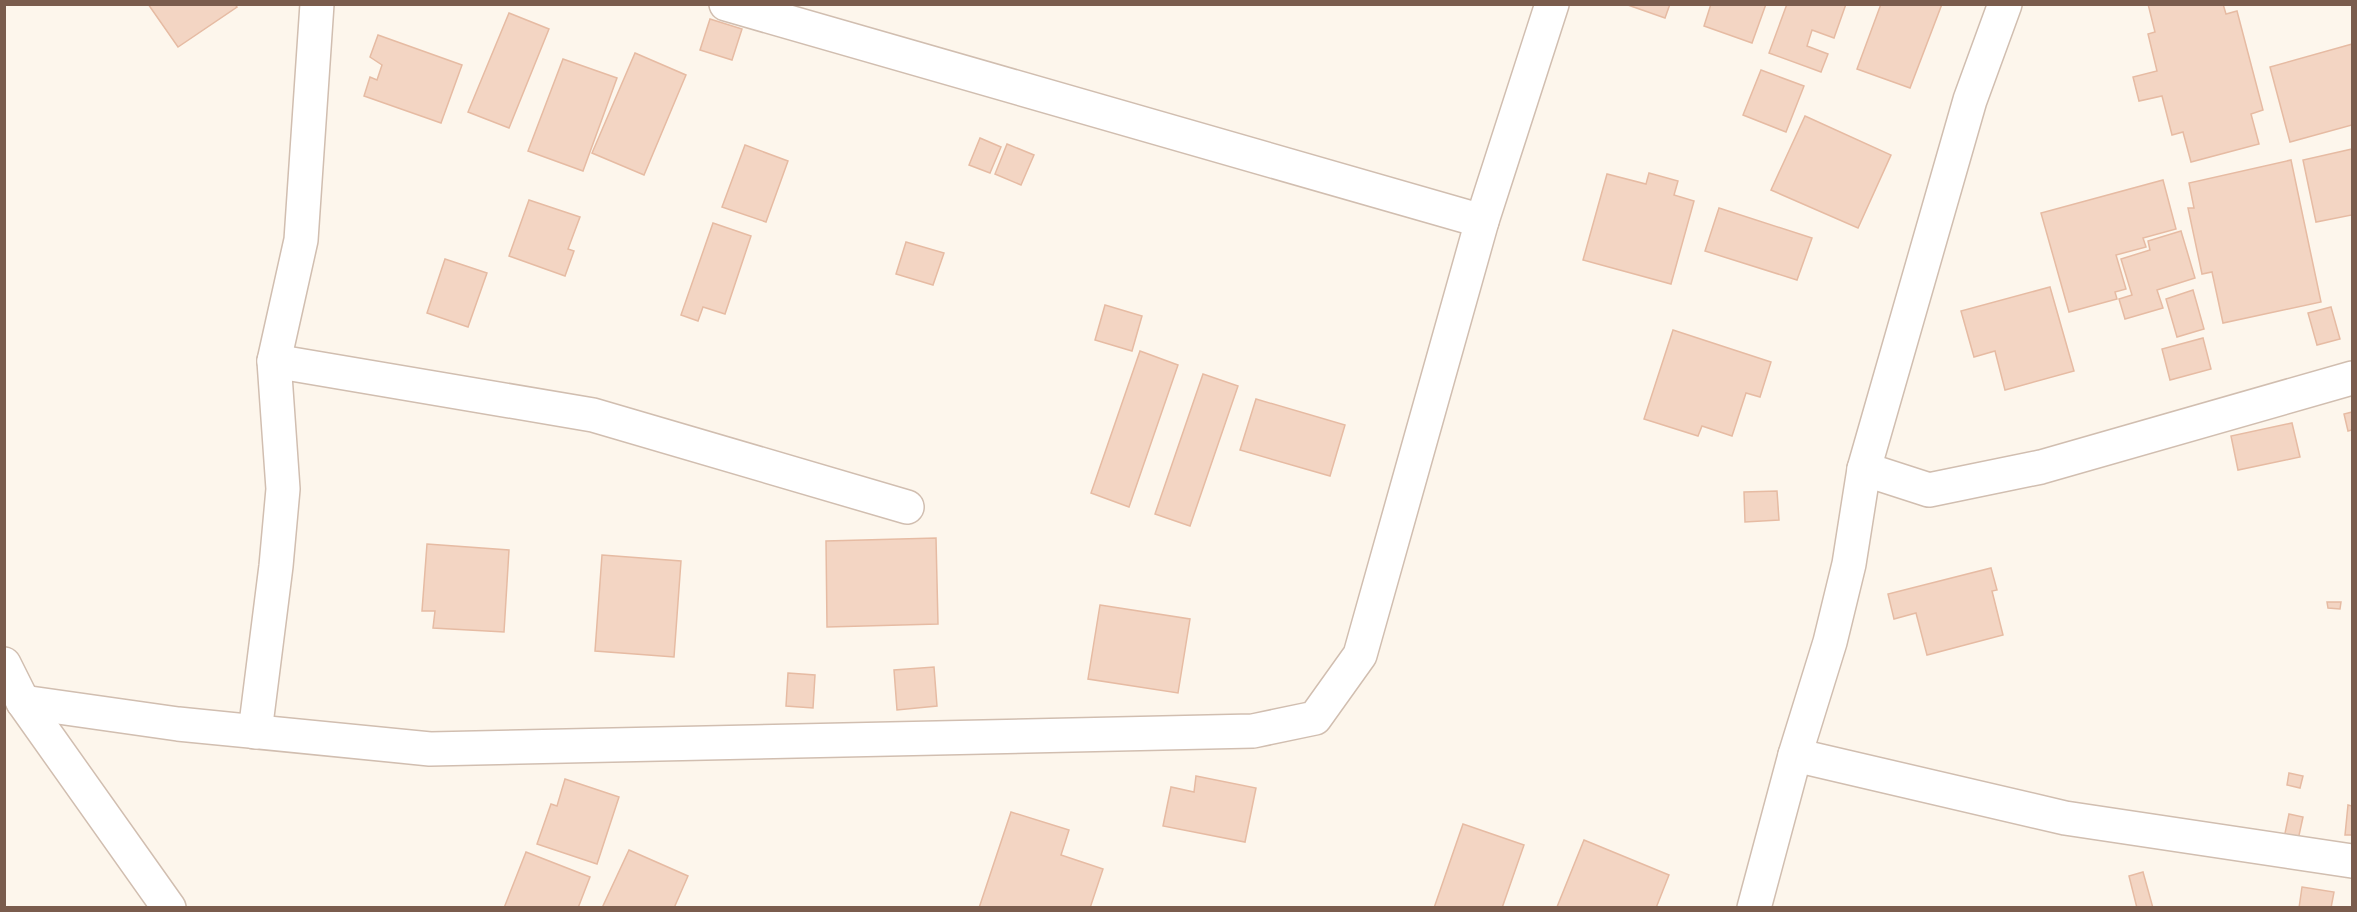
<svg xmlns="http://www.w3.org/2000/svg" width="2357" height="912" viewBox="0 0 2357 912" font-family="'Roboto Condensed',sans-serif">
	<style>
		.building { fill: #f3d5c3; stroke: #e6bba3; stroke-width: 1.5 }
		.lines { fill: none; stroke-linecap: round; stroke-linejoin: round }
		.street-casing { stroke: #d1beb0; stroke-width: 36 }
		.street { stroke: #fff; stroke-width: 33 }
	</style>
	<rect width="100%" height="100%" fill="#fdf6ec"/>
	<!-- building -->
	<g class="building">
		<polygon points="148,4 235,4 237,7 178,47"/>
		<polygon points="1625,4 1670,4 1665,18"/>
		<polygon points="1711,4 1766,4 1752,43 1704,26"/>
		<polygon points="1787,4 1846,4 1834,38 1812,30 1807,46 1828,54 1821,72 1769,53"/>
		<polygon points="1881,4 1942,4 1910,88 1857,69"/>
		<polygon points="2148,4 2223,4 2226,14 2237,11 2263,110 2251,114 2259,144 2191,162 2183,132 2172,135 2162,96 2139,101 2133,77 2157,71 2148,34 2155,32"/>
		<polygon points="509,13 549,29 509,128 468,112"/>
		<polygon points="710,19 742,29 732,60 700,50"/>
		<polygon points="378,35 462,65 441,123 364,96 370,77 377,80 382,65 370,57"/>
		<polygon points="2352,44 2352,125 2290,142 2270,67"/>
		<polygon points="635,53 686,75 644,175 592,153"/>
		<polygon points="563,59 617,78 583,171 528,151"/>
		<polygon points="1761,70 1804,86 1786,132 1743,115"/>
		<polygon points="1805,116 1891,155 1858,228 1771,190"/>
		<polygon points="980,138 1001,147 990,173 969,165"/>
		<polygon points="1007,144 1034,155 1021,185 995,174"/>
		<polygon points="745,145 788,161 766,222 722,207"/>
		<polygon points="2352,149 2352,215 2316,222 2303,160"/>
		<polygon points="2291,160 2321,302 2223,323 2212,272 2202,274 2188,208 2194,208 2189,183"/>
		<polygon points="1649,173 1678,181 1674,195 1694,201 1671,284 1583,260 1607,174 1646,184"/>
		<polygon points="2163,180 2176,229 2143,238 2146,247 2116,255 2126,289 2115,292 2117,299 2069,312 2041,213"/>
		<polygon points="529,200 580,217 568,249 574,251 565,276 509,256"/>
		<polygon points="1719,208 1812,238 1797,280 1705,251"/>
		<polygon points="713,223 751,236 725,314 703,307 698,321 681,315"/>
		<polygon points="2181,231 2195,278 2157,290 2163,308 2125,319 2119,299 2132,295 2121,259 2150,250 2148,241"/>
		<polygon points="906,242 944,253 933,285 896,274"/>
		<polygon points="445,259 487,273 468,327 427,313"/>
		<polygon points="2050,287 2074,371 2005,390 1995,351 1974,357 1961,311"/>
		<polygon points="2193,290 2204,329 2177,337 2166,299"/>
		<polygon points="1105,305 1142,316 1132,351 1095,340"/>
		<polygon points="2331,307 2340,339 2317,345 2308,313"/>
		<polygon points="1673,330 1771,362 1760,397 1746,393 1732,436 1702,426 1698,436 1644,419"/>
		<polygon points="2203,338 2211,369 2170,380 2162,349"/>
		<polygon points="1140,351 1178,365 1129,507 1091,493"/>
		<polygon points="1203,374 1238,386 1190,526 1155,514"/>
		<polygon points="1256,399 1345,425 1330,476 1240,450"/>
		<polygon points="2352,412 2352,430 2348,431 2344,414"/>
		<polygon points="2292,423 2300,457 2238,470 2231,436"/>
		<polygon points="1777,491 1779,520 1745,522 1744,492"/>
		<polygon points="936,538 938,624 827,627 826,541"/>
		<polygon points="427,544 509,550 504,632 433,628 435,611 422,611"/>
		<polygon points="602,555 681,561 674,657 595,651"/>
		<polygon points="1991,568 1997,590 1992,591 2003,635 1927,655 1916,613 1894,619 1888,594"/>
		<polygon points="2327,602 2341,602 2340,609 2328,608"/>
		<polygon points="1100,605 1190,619 1178,693 1088,679"/>
		<polygon points="934,667 937,706 897,710 894,670"/>
		<polygon points="788,673 815,675 813,708 786,706"/>
		<polygon points="2289,773 2303,776 2300,788 2287,785"/>
		<polygon points="1196,776 1256,788 1245,842 1163,826 1171,787 1194,792"/>
		<polygon points="565,779 619,797 597,864 537,844 551,804 557,806"/>
		<polygon points="2348,805 2352,806 2352,835 2345,835"/>
		<polygon points="1011,812 1069,830 1061,855 1103,869 1090,908 979,908"/>
		<polygon points="2289,814 2303,817 2298,840 2284,838"/>
		<polygon points="1463,824 1524,845 1502,908 1434,908"/>
		<polygon points="1584,840 1669,875 1656,908 1557,907"/>
		<polygon points="629,850 688,876 674,908 602,908"/>
		<polygon points="526,852 590,877 578,908 504,908"/>
		<polygon points="2143,872 2153,908 2137,908 2129,876"/>
		<polygon points="2302,887 2334,892 2331,908 2299,908"/>
	</g>
	<g class="lines">
		<defs>
			<g id="street">
				<polyline points="726,4 1482,221"/>
				<polyline points="274,361 593,415 907,507"/>
				<polyline points="1864,469 1929,490 2041,467 2352,378"/>
				<polyline points="4,664 23,702 169,908"/>
				<polyline points="23,702 178,724 430,749 1253,731 1315,718 1360,655 1482,221 1552,4"/>
				<polyline points="255,732 276,566 283,489 274,361 301,240 317,4"/>
				<polyline points="1795,755 2065,818 2352,861"/>
				<polyline points="1754,908 1795,755 1830,642 1849,564 1864,469 1970,100 2005,4"/>
			</g>
		</defs>
		<!-- street casing -->
		<use href="#street" class="street-casing"/>
		<!-- street -->
		<use href="#street" class="street"/>
	</g>
	<!-- border -->
	<rect width="2357" height="912" fill="none" stroke="#7a5c4d" stroke-width="12"/>
</svg>
